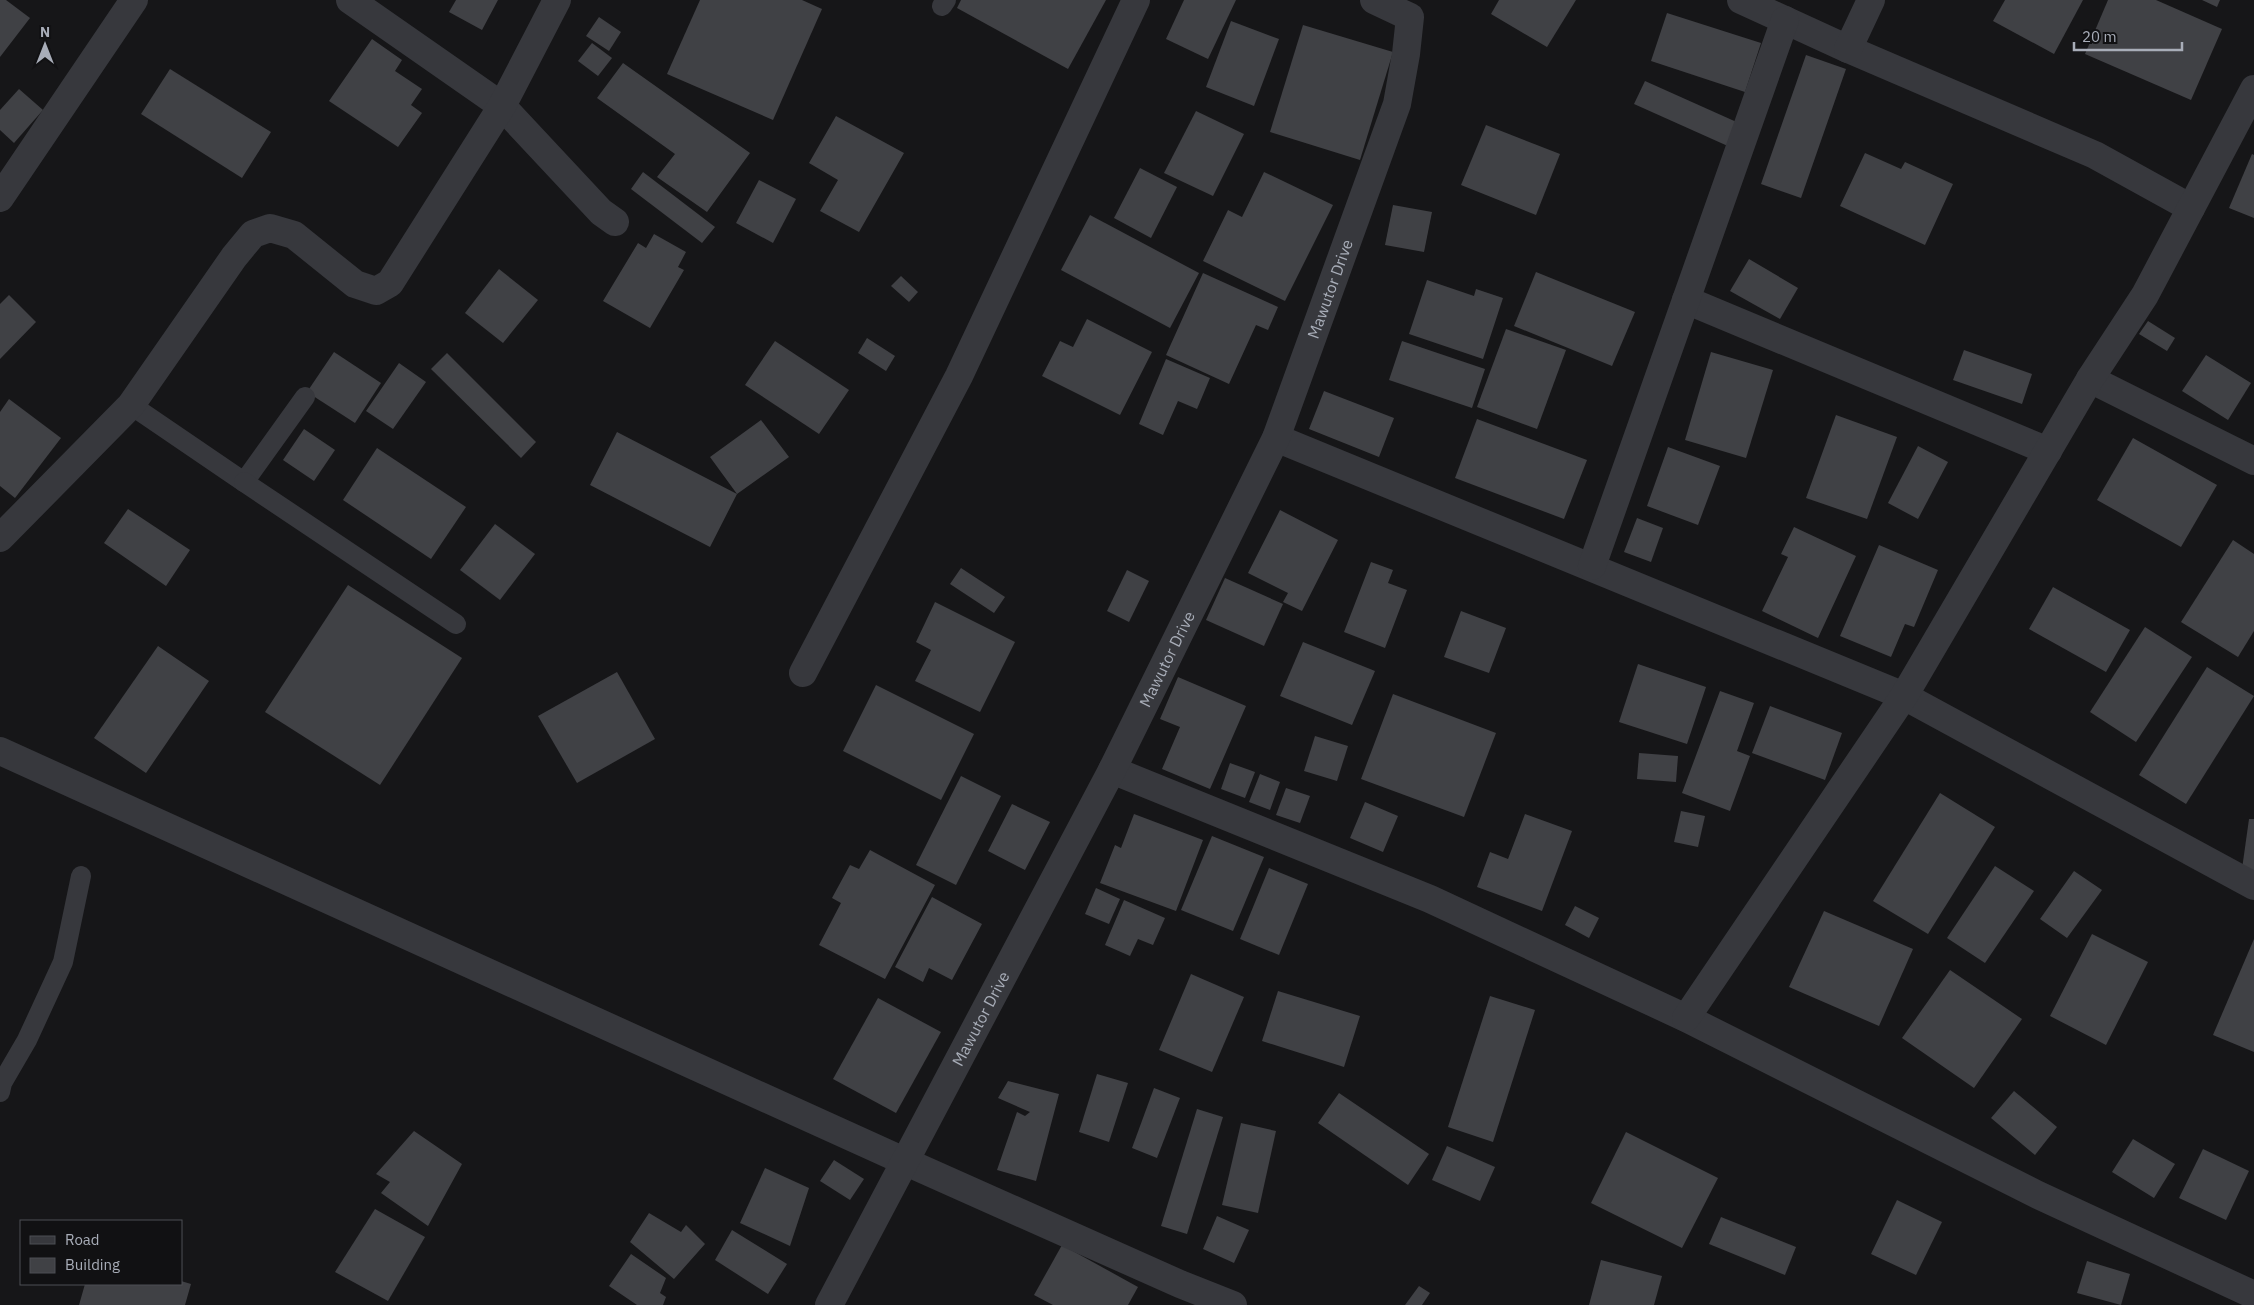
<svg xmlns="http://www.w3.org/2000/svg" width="2254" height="1305" viewBox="0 0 2254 1305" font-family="'IBM Plex Sans',sans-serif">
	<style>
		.building { fill: #404145 }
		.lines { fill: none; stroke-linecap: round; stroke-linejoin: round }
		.lane { stroke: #37383d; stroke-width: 20 }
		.street { stroke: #37383d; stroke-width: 28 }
		.labels { text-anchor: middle; stroke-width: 5; stroke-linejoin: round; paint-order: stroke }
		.street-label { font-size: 16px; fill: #a8adb8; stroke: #111113 }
	</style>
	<rect width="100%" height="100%" fill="#161618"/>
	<!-- building -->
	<g class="building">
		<polygon points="0,0 6,0 30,18 0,57"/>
		<polygon points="456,0 498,0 482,30 449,12"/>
		<polygon points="700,0 802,0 822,9 773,120 667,74"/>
		<polygon points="961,0 1106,0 1068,69 957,8"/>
		<polygon points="1184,0 1236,0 1208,59 1166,39"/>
		<polygon points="1499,0 1576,0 1547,47 1491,14"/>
		<polygon points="2005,0 2083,0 2054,54 1993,21"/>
		<polygon points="2108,0 2156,0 2222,29 2191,100 2085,54"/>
		<polygon points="2202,0 2220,0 2217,7"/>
		<polygon points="1667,13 1761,43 1745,92 1651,61"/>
		<polygon points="599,17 621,32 609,51 586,36"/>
		<polygon points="1231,21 1279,39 1254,106 1206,87"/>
		<polygon points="1303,25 1393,52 1360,160 1270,132"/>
		<polygon points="372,39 402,60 395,71 422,89 411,105 422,113 398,147 329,101"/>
		<polygon points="592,43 612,58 598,76 578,61"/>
		<polygon points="1806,55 1846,69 1801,198 1761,184"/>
		<polygon points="623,63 750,153 707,212 657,177 675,154 597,98"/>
		<polygon points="170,69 271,132 242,178 141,114"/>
		<polygon points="1645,81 1741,124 1730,147 1634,104"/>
		<polygon points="19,89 43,110 14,143 0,130 0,110"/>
		<polygon points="1196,111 1244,134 1213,196 1164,173"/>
		<polygon points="836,116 904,153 859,232 820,211 838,180 809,163"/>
		<polygon points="1486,125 1560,154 1536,215 1461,185"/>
		<polygon points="1865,153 1901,169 1905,162 1953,184 1925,245 1840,206"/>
		<polygon points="2252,154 2254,155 2254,218 2229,208"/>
		<polygon points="1140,168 1177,187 1151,238 1114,218"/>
		<polygon points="643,172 715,227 702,243 631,189"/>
		<polygon points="1264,172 1333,205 1285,301 1203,261 1228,210 1242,217"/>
		<polygon points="759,180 796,199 773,243 736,223"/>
		<polygon points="1393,205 1432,212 1424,252 1385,245"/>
		<polygon points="1090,215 1199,273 1170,328 1061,270"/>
		<polygon points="654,234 686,252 678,267 684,270 650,328 603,301 638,243 646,248"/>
		<polygon points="1749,259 1798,288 1780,319 1730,291"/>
		<polygon points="499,269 538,300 503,343 465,313"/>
		<polygon points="1536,272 1635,312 1612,366 1514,326"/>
		<polygon points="1203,273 1278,307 1268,330 1256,325 1229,384 1166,355"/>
		<polygon points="901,276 918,292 909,302 891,286"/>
		<polygon points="1427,280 1474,296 1476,289 1503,298 1483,359 1409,334"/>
		<polygon points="9,295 36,322 0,359 0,304"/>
		<polygon points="1087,319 1152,352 1120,415 1042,376 1060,341 1073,347"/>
		<polygon points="2148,321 2175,338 2167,351 2139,334"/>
		<polygon points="1506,329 1566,350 1537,429 1477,407"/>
		<polygon points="867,338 895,356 886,371 858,353"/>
		<polygon points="775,341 849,390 819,434 745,385"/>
		<polygon points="1402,341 1485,369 1472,408 1389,380"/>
		<polygon points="1964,350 2032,374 2022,404 1953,380"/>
		<polygon points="334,352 381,383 355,423 307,392"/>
		<polygon points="1711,352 1773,370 1746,458 1685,440"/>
		<polygon points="447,353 536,442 521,458 431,369"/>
		<polygon points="2206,355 2251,383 2228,420 2182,391"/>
		<polygon points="1166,359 1210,378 1197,409 1178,401 1163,435 1139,424"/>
		<polygon points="399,363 426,382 393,429 366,411"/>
		<polygon points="1324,391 1394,418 1379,457 1309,429"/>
		<polygon points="9,399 61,438 15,498 0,486 0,412"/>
		<polygon points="1836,415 1897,437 1867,519 1806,498"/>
		<polygon points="1477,419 1587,460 1564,519 1455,478"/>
		<polygon points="761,420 789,457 737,494 710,547 590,485 617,432 737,494 710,457"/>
		<polygon points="304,429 335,450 314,481 283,460"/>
		<polygon points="2133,438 2217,485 2181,547 2097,500"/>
		<polygon points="1918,446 1948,462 1918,519 1888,503"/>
		<polygon points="1668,447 1720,466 1698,525 1647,506"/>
		<polygon points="377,448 466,507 431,559 343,500"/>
		<polygon points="128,509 190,550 166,586 104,543"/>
		<polygon points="1280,510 1338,540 1302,611 1283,602 1288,593 1248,573"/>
		<polygon points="1637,518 1663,528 1651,562 1624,552"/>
		<polygon points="495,524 535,554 500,600 460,570"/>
		<polygon points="1794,527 1856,556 1818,638 1762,611 1788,557 1781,554"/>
		<polygon points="2233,540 2254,554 2254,631 2238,657 2181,622"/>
		<polygon points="1879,545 1938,570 1914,627 1905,624 1891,657 1840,636"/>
		<polygon points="1371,562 1393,570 1388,583 1407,590 1385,648 1344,632"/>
		<polygon points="961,568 1005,597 994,613 950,584"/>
		<polygon points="1127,570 1149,581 1129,622 1107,611"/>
		<polygon points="1225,578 1283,604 1264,646 1206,620"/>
		<polygon points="348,585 462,658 380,785 265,712"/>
		<polygon points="2053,587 2130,630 2106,672 2029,629"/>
		<polygon points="935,602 1015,642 980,712 915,681 931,650 916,642"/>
		<polygon points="1461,611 1506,628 1489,673 1444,657"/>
		<polygon points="2145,627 2192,657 2136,742 2090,712"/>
		<polygon points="1303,642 1375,671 1352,725 1280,696"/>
		<polygon points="158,646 209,681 146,773 94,738"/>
		<polygon points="1638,664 1706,687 1687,744 1619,722"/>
		<polygon points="2207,667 2254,696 2186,804 2139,775"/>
		<polygon points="617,672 655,739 577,783 538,716"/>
		<polygon points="1178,677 1246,706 1210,789 1162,769 1180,727 1160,719"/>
		<polygon points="876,685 974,734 941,800 843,751"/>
		<polygon points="1720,691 1754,703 1737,751 1750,756 1730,811 1682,793"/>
		<polygon points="1393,694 1496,733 1464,817 1361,779"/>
		<polygon points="1770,706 1842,733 1825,780 1752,753"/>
		<polygon points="1315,736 1348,746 1337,781 1304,771"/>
		<polygon points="1639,753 1678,756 1676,782 1637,779"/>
		<polygon points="1230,763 1255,772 1245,798 1221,789"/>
		<polygon points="1260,774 1280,782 1270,810 1249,802"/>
		<polygon points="961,776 1001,796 956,885 916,865"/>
		<polygon points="1286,788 1310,796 1300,823 1276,815"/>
		<polygon points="1940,793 1995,827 1928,934 1873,901"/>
		<polygon points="1365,802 1398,816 1383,852 1350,838"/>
		<polygon points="1012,804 1050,822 1025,870 988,851"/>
		<polygon points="1681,811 1705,816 1698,847 1674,842"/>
		<polygon points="1134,814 1203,840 1176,911 1100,883 1115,845 1121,848"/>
		<polygon points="1525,814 1572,831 1542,911 1477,887 1490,852 1508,859"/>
		<polygon points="2249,819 2254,819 2254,871 2242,869"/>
		<polygon points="1212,836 1264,857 1233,931 1181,910"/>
		<polygon points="870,850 935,885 885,979 819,945 841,903 832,898 850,865 859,869"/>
		<polygon points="1995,866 2034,891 1985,963 1947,938"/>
		<polygon points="1269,868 1308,884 1279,955 1240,939"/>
		<polygon points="2074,871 2102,890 2067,938 2040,919"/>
		<polygon points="1096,888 1120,899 1109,924 1085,914"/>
		<polygon points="932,897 982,924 952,980 929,968 923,982 895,967"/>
		<polygon points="1124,900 1165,918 1153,945 1138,939 1130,956 1105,945"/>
		<polygon points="1575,906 1599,918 1589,938 1565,925"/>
		<polygon points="1824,911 1913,949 1879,1026 1789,987"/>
		<polygon points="2092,934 2148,962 2106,1045 2050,1016"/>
		<polygon points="2254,939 2254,1052 2213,1035"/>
		<polygon points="1950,970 2022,1019 1974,1088 1902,1038"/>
		<polygon points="1191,974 1244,997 1212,1072 1159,1050"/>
		<polygon points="1278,991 1360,1016 1344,1067 1262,1041"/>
		<polygon points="1490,996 1535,1010 1493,1142 1448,1127"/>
		<polygon points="878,998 941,1032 896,1113 833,1079"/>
		<polygon points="1097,1074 1128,1083 1109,1142 1079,1132"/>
		<polygon points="1008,1081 1059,1094 1036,1181 997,1170 1017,1112 1025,1116 1030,1112 998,1098"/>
		<polygon points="1154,1088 1180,1098 1157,1158 1132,1148"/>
		<polygon points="2014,1091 2057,1127 2035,1155 1991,1118"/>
		<polygon points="1339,1093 1429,1154 1408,1185 1318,1123"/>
		<polygon points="1197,1109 1223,1117 1187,1234 1161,1226"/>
		<polygon points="1241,1123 1276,1131 1258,1213 1222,1205"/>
		<polygon points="414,1131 462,1164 428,1226 381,1193 390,1182 376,1174"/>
		<polygon points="1626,1132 1718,1178 1682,1248 1591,1203"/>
		<polygon points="2133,1139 2175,1164 2154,1198 2112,1172"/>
		<polygon points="1447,1146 1495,1167 1480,1201 1432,1180"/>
		<polygon points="2203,1149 2249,1171 2226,1220 2179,1198"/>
		<polygon points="834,1160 864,1179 850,1200 820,1181"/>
		<polygon points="765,1168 809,1188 790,1246 740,1223"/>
		<polygon points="1897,1200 1942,1222 1916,1275 1871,1254"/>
		<polygon points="375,1209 425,1237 388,1301 335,1272"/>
		<polygon points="649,1213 681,1232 686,1225 705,1244 674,1279 630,1242"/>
		<polygon points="1217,1216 1249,1230 1234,1263 1203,1249"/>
		<polygon points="1721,1217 1796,1247 1785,1275 1709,1244"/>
		<polygon points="732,1230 787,1264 768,1294 715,1260"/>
		<polygon points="1062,1245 1138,1287 1128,1305 1053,1305 1034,1295"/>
		<polygon points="631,1254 666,1278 660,1293 666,1297 663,1305 637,1305 609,1286"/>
		<polygon points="1601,1260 1662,1276 1654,1305 1589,1305"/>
		<polygon points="2087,1261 2130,1274 2121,1305 2077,1293"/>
		<polygon points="181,1281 191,1284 185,1305 79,1305 85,1284 181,1284"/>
		<polygon points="1419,1286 1430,1293 1422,1305 1405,1305"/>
	</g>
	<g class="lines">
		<!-- lane -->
		<g class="lane">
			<polyline points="942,6 946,0"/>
			<polyline points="131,405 244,482 305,397"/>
			<polyline points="244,482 456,624"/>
			<polyline points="0,1092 2,1083 27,1040 63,962 81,876"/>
		</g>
		<!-- street -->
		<g class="street">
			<polyline points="350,0 502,106 601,212 615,222"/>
			<polyline points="1741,0 1848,49 2095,155 2191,208"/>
			<polyline points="1848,49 1871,0"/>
			<polyline points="0,198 134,0"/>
			<polyline points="1686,300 2048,451"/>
			<polyline points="2090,379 2254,461"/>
			<polyline points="1276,438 1904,696 2254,886"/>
			<polyline points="0,538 131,405 234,257 253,234 270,228 294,235 355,284 376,291 390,283 502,106 557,0"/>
			<polyline points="1592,566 1785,20"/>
			<polyline points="803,673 959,376 1136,0"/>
			<polyline points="0,751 904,1161 1180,1284 1233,1305"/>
			<polyline points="1112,770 1430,899 1686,1018 2038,1195 2254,1295"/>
			<polyline points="1686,1018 1904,696 2090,379 2145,295 2254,89"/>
			<path id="s1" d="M 829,1305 L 1112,770 L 1276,438 L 1397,104 L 1406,54 L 1410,17 L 1374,0"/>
		</g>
	</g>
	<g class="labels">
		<!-- street labels -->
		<g class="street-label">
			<text dy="6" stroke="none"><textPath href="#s1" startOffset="1134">Mawutor Drive</textPath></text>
			<text dy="6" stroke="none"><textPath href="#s1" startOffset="729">Mawutor Drive</textPath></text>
			<text dy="6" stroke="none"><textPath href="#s1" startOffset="324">Mawutor Drive</textPath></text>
		</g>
	</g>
	<!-- legend -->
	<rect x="20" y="1220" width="162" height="65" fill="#111113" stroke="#4d4f55"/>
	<rect x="30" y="1236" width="25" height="8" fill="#37383d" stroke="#4d4f55"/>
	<text x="65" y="1245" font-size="15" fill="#a8adb8">Road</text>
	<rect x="30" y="1258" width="25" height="15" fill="#404145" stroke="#4d4f55"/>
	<text x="65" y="1270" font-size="15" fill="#a8adb8">Building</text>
	<!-- north arrow -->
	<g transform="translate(45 45)" stroke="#111113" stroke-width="4" paint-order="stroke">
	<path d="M0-4L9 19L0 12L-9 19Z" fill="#a8adb8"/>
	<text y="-8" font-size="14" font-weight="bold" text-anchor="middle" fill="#a8adb8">N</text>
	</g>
	<!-- scale -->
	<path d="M2074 42v8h108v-8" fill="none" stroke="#a8adb8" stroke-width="2.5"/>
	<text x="2082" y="42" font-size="15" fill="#a8adb8" stroke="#111113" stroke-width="4" paint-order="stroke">20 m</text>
</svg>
